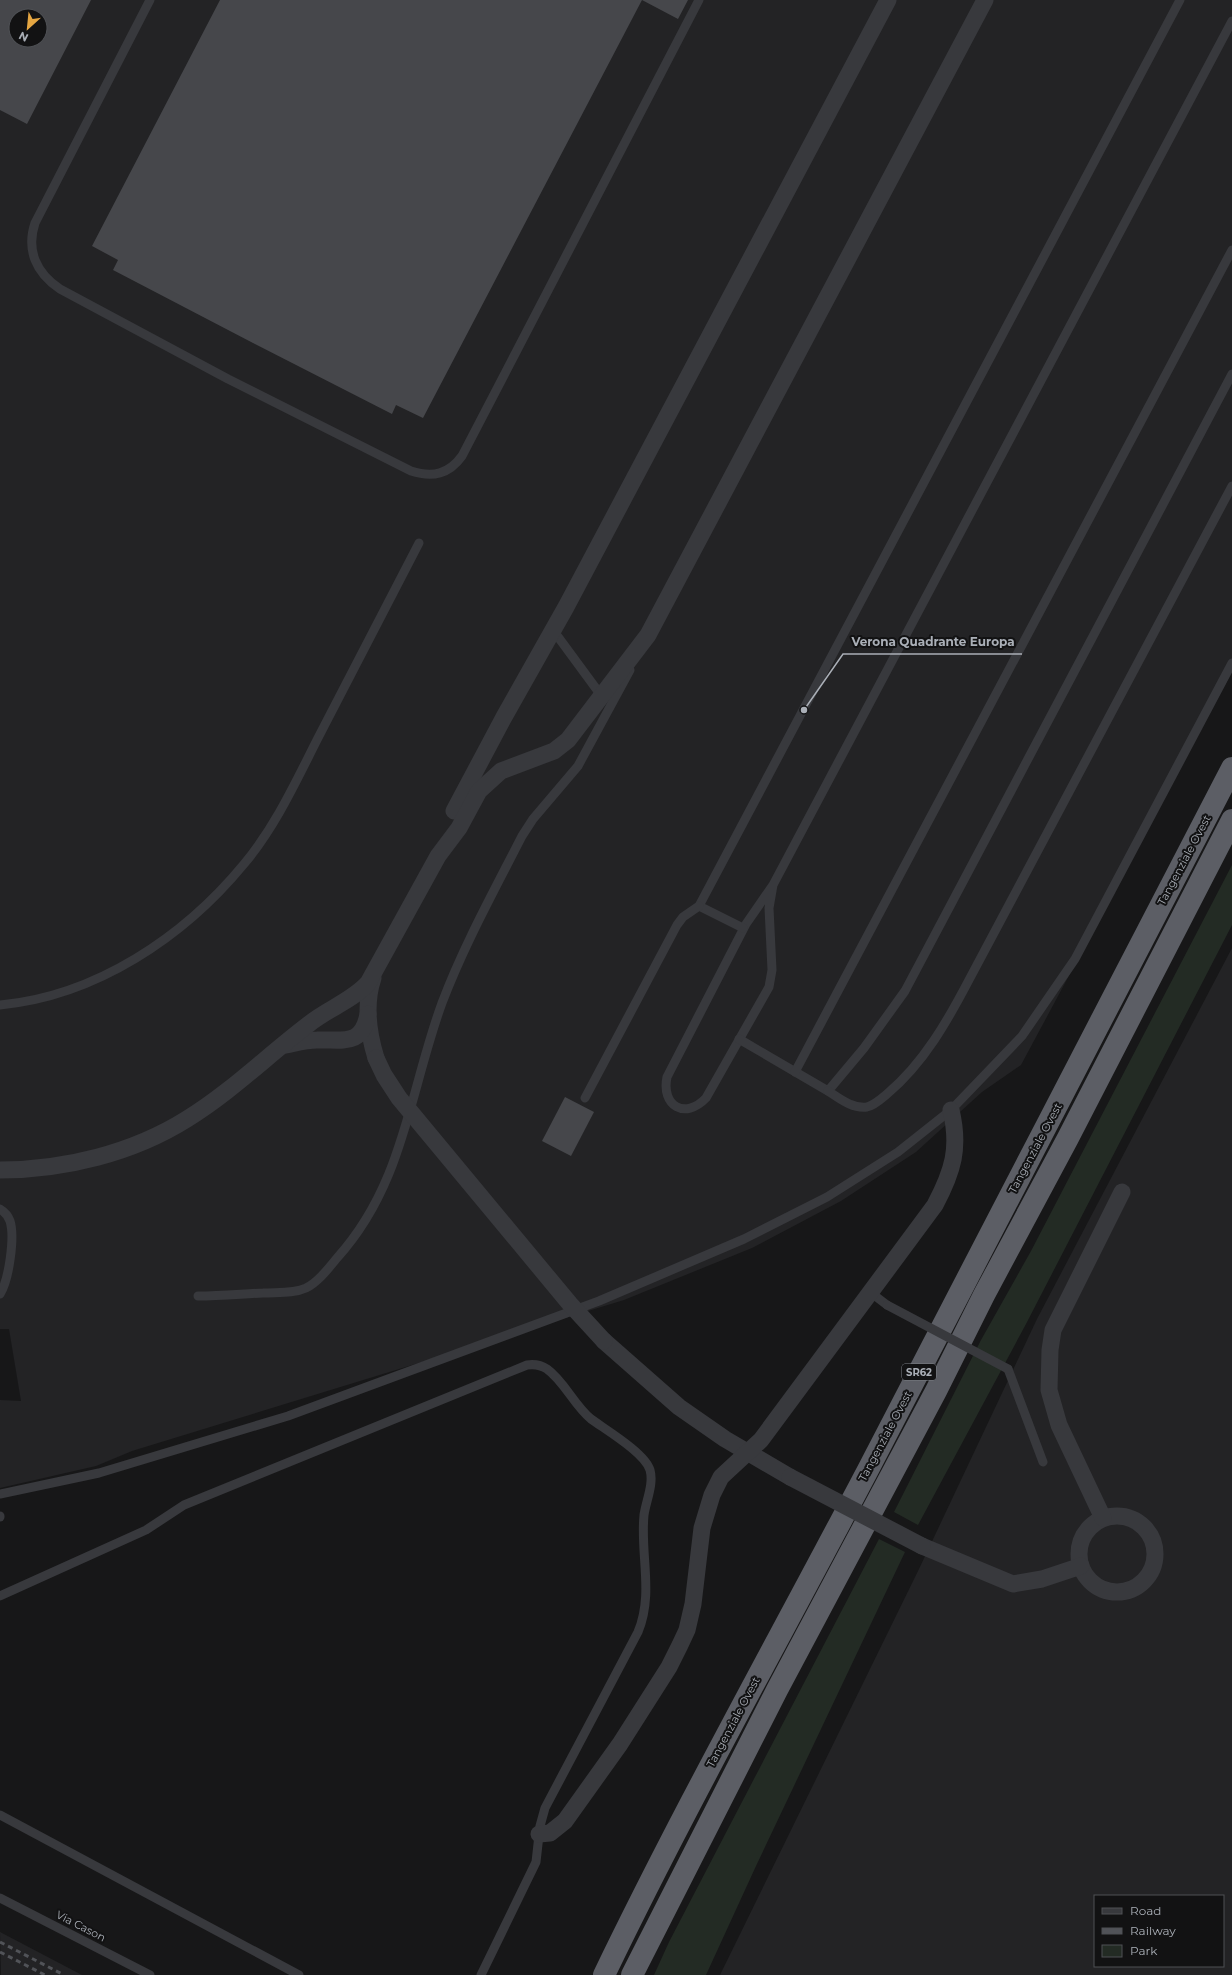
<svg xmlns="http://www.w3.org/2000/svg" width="1232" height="1975" viewBox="0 0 1232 1975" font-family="Montserrat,sans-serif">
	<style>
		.built { fill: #232325; fill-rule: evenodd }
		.green { fill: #232b24 }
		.building { fill: #46474b; fill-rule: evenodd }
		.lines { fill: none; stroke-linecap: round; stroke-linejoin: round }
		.service { stroke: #38393d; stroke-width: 9 }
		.minor { stroke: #38393d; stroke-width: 17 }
		.trunk { stroke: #5c5e65; stroke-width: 22 }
		.rail { stroke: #515358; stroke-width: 3; stroke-dasharray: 5 4; stroke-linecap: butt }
		.service-bridge { stroke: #38393d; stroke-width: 9 }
		.minor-bridge { stroke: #38393d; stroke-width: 17 }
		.labels { text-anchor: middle; stroke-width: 4; stroke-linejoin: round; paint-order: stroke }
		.shield { fill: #121213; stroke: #7c8086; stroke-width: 1 }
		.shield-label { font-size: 10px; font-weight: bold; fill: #aaafb7 }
		.street-label { font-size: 11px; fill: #aaafb7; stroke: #121213 }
		.leader { fill: none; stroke: #aaafb7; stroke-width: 1.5 }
		.callout-dot { fill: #aaafb7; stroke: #121213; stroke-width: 1.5 }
		.callout-label { font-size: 12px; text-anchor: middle; font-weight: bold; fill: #aaafb7; stroke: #121213; stroke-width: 4; stroke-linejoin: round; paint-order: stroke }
	</style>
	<rect width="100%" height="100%" fill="#171718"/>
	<!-- built -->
	<g class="built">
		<path d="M 0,0 L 1232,0 L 1232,672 L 1021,1065 L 982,1092 L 916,1152 L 841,1201 L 752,1248 L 624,1300 L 132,1451 L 96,1466 L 0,1488 L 0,1400 L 21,1401 L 9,1329 L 0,1329 ZM 16,16 L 40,16 L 40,40 L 16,40 Z"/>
		<path d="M 1232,948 L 1232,1975 L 720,1975 L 919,1569 L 1037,1319 ZM 1095,1896 L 1223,1896 L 1223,1966 L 1095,1966 Z"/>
		<polygon points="0,1932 82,1975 1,1975"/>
	</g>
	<!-- green -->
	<g class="green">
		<polygon points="1232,865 1232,925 1026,1324 918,1525 894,1512 981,1340 1031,1251"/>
		<polygon points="879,1539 905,1552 756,1866 706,1975 654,1975 669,1942"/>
	</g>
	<!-- building -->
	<g class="building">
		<path d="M 0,0 L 91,0 L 27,124 L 0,110 ZM 16,16 L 40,16 L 40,40 L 16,40 Z"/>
		<polygon points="220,0 688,0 678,19 642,0 423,418 396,405 392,414 253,343 113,270 118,260 92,246"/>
		<polygon points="565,1097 594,1112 571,1156 542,1141"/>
	</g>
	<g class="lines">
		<!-- service -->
		<g class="service">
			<path d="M 150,0 L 35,223 C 26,250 36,273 60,289 L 228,379 L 411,471 C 433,478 449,474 462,456 L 699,0"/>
			<polyline points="553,630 603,698"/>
			<path d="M 773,885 L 769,908 L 772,970 L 769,987 L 706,1098 C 685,1120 661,1106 667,1077 L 746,924 L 773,885 L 1232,21"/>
			<polyline points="743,928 699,906 1180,0"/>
			<path d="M 0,1005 C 96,996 184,937 244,864 C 276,826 297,779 319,736 C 352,672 386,608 419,543"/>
			<polyline points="739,1039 828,1091 864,1048 905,991 1232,374"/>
			<polyline points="795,1072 1232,250"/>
			<path d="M 828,1091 C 839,1098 852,1109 867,1107 C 875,1105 881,1099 887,1094 C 924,1063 948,1020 970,978 L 1232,486"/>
			<polyline points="585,1098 677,925 683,917 699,906"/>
			<path d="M 0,1209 C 5,1212 8,1215 10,1221 C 15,1237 9,1280 0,1294"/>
			<polyline points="870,1292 887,1305"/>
			<path d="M 198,1296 C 220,1296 241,1294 263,1293 C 277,1292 293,1294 306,1288 C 318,1282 328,1269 337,1258 C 404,1184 409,1093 442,1003 C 464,945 494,891 522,836 L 533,819 L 578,766 L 630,670"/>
			<polyline points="1008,1369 1043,1462"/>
			<polyline points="0,1494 99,1473 288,1416 599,1301 744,1239 827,1197 898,1152 951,1110 1022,1036 1075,959 1232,663"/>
			<polyline points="0,1516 0,1517"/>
			<path d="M 0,1596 L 146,1530 L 184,1505 L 527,1365 C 534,1364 541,1365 547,1369 C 564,1381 574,1405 591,1419 C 606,1430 645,1453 650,1470 C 654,1484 646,1501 644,1515 C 640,1554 654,1594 638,1632 L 545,1808 L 540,1826 L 536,1862 L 481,1975"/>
			<polyline points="0,1815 299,1975"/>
			<polyline points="0,1898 150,1975"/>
		</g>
		<!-- minor -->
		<g class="minor">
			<polyline points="454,811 504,717 566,607 888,0"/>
			<path d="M 373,978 C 364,1005 368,1032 376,1058"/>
			<path d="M 286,1045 C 296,1043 306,1040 317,1040 C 342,1039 362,1047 368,1014"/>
			<path d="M 0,1170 C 64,1170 133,1153 187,1119 C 231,1092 268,1055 309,1024 C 327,1009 352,1001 368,983 L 438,856 L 459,828 L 479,791 L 501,771 L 554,751 L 568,740 L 648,635 L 985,0"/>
			<polyline points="604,1341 679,1407 725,1439 790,1477"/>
			<circle cx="1117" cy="1554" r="38"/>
			<polyline points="1103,1518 1059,1425 1049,1390 1050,1350 1053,1330 1122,1192"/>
			<polyline points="922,1546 1013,1584 1042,1579 1081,1566"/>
			<path d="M 539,1834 L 550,1833 L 565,1821 L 620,1744 L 669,1667 L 680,1645 L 687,1630 L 693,1604 L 702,1528 L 712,1495 L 721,1477 L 761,1440 L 935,1205 C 953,1171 960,1148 951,1110"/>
		</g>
		<!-- trunk -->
		<g class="trunk">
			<path d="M 604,1975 C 687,1803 781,1636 870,1466 C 991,1234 1111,1000 1232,768"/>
			<polyline points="632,1975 777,1690 936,1391 984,1295 1068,1138 1232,820"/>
		</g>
		<!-- rail -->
		<g class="rail">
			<polyline points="0,1942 64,1975"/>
			<polyline points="0,1952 45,1975"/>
		</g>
		<!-- service-bridge -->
		<polyline class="service-bridge" points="887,1305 1008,1369"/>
		<!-- minor-bridge -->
		<g class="minor-bridge">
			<polyline points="376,1058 384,1075 399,1098 570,1304 604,1341"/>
			<polyline points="790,1477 922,1546"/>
		</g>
	</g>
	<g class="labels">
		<!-- shield labels -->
		<rect class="shield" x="902" y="1364" width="34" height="16" rx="3"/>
		<g class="shield-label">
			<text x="919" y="1376">SR62</text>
		</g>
		<!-- street labels -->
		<g class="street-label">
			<text transform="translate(1184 860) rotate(-62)" y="4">Tangenziale Ovest</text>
			<text transform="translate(1035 1148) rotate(-62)" y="4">Tangenziale Ovest</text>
			<text transform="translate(885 1436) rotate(-62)" y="4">Tangenziale Ovest</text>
			<text transform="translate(733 1722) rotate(-62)" y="4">Tangenziale Ovest</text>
			<text transform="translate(81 1926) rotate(27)" y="4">Via Cason</text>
		</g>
	</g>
	<!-- callouts -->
	<path class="leader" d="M804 710L843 654H1022"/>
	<circle class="callout-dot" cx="804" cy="710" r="4"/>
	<g class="callout-label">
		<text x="933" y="646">Verona Quadrante Europa</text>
	</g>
	<!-- legend -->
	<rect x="1094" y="1895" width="130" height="72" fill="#121213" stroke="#4f5155"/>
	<rect x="1102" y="1908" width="20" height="6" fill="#38393d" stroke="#4f5155"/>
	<text x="1130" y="1915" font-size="12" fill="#aaafb7">Road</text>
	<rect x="1102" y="1928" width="20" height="6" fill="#515358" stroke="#4f5155"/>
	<text x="1130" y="1935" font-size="12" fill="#aaafb7">Railway</text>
	<rect x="1102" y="1945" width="20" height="12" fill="#232b24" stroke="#4f5155"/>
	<text x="1130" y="1955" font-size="12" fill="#aaafb7">Park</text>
	<!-- north arrow -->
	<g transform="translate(28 28) rotate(207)"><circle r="19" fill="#121213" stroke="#4f5155"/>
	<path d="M0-3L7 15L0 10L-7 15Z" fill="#e5a642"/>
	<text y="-6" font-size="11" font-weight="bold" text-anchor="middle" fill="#aaafb7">N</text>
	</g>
</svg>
